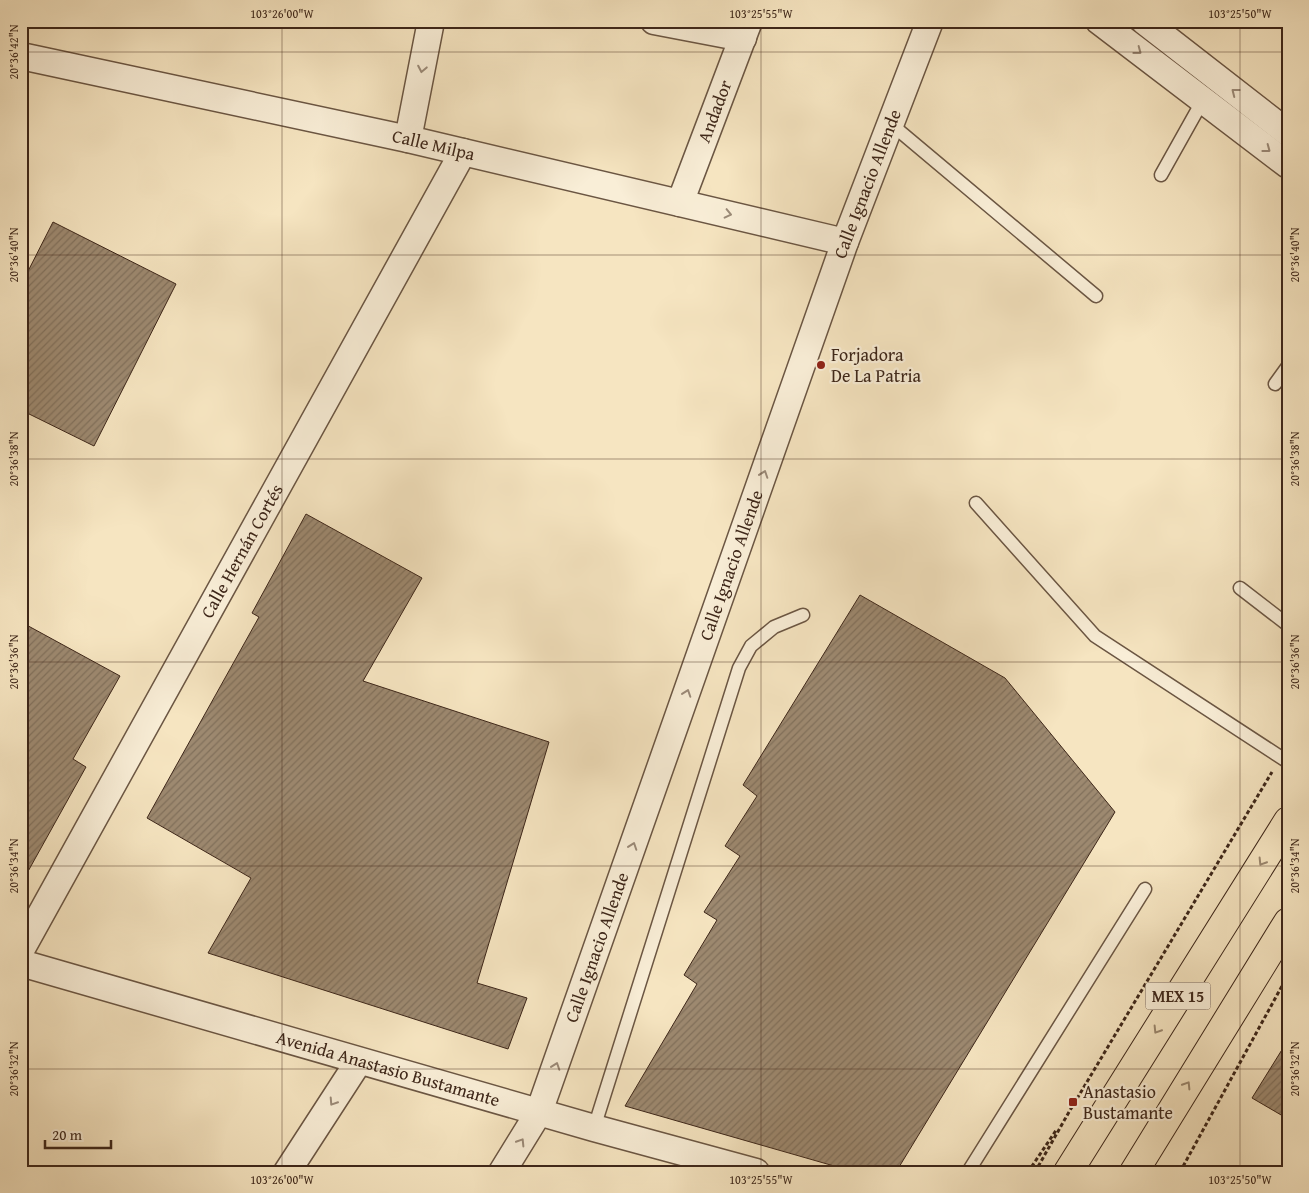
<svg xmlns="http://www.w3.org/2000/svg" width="1309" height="1193" viewBox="0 0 1309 1193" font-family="'Gentium Book Plus',serif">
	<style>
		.building { fill: url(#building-hatch); stroke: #3d2619 }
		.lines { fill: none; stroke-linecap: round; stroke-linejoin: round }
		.lane-casing { stroke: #6b5643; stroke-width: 15 }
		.street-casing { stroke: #6b5643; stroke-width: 29 }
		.highway-casing { stroke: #3d2619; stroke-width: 30 }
		.path { stroke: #3d2619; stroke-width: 3; stroke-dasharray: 4 2.5; stroke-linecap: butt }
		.lane { stroke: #f9eed7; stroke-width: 12 }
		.street { stroke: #f9eed7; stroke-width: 26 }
		.highway { stroke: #f6e5c1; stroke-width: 28 }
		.oneway { stroke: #9b8a78 }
		.oneway2 { stroke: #9a866d }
		.ticks { fill: none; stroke: #3d2619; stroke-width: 1; stroke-opacity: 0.45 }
		.poi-dot { fill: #8f2418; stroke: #f9eed7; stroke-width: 2 }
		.labels { text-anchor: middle; stroke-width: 4.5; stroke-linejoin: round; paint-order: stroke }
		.shield { fill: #f9eed7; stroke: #756252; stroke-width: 1 }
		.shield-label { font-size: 16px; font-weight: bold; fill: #3d2619 }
		.street-label { font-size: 18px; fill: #3d2619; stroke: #f9eed7 }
		.poi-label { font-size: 18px; fill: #3d2619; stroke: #f9eed7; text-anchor: start }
		.neatline { fill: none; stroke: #3d2619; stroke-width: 2 }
		.ticks-label { font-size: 12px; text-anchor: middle; fill: #3d2619 }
	</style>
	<defs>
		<pattern id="building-hatch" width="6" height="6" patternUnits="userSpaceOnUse" patternTransform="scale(1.25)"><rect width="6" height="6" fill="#9d8970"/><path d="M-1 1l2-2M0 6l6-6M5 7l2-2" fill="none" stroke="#81705b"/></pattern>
	</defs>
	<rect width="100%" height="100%" fill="#f6e5c1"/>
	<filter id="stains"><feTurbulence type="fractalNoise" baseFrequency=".004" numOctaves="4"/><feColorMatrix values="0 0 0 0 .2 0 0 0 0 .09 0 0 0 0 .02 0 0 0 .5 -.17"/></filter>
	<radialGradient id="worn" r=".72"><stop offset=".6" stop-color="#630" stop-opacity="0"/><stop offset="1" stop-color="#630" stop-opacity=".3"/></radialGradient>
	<!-- building -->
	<g class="building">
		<polygon points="53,222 176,284 94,446 21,410 21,285"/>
		<polygon points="306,514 422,578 363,681 549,742 477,983 527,998 508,1049 208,953 251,878 147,818 259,617 252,613"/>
		<polygon points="860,595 1005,678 1115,812 896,1172 855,1172 625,1106 697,984 684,975 717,920 704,912 740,856 725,846 757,796 743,785"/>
		<polygon points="21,622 120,676 73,759 86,767 21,884"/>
		<polygon points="1288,1040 1288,1119 1252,1098"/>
	</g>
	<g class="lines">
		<defs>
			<g id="lane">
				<polyline points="891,124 1096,296"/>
				<polyline points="1161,175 1203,100"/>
				<polyline points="1275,384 1288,366"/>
				<polyline points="976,503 1095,636 1288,762"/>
				<polyline points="1240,588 1288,625"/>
				<polyline points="594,1128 739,668 751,646 774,627 803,615"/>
				<polyline points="968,1172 1145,889"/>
			</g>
			<g id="street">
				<polyline points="654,21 743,38"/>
				<polyline points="1099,21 1288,165"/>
				<polyline points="1144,21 1288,133"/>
				<path id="s1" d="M 21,56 L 408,139 L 845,242"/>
				<polyline points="408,139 431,21"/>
				<path id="s2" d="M 680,203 L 749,21"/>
				<path id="s3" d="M 21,950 L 463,152"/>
				<path id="s4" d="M 21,963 L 594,1128 L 756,1172"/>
				<polyline points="287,1172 359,1061"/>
				<path id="s5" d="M 502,1172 L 539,1112 L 845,242 L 930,21"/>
			</g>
			<g id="highway">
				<polyline points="1068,1172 1288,821"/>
				<polyline points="1134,1172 1288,922"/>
			</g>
		</defs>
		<!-- lane casing -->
		<use href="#lane" class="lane-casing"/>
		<!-- street casing -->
		<use href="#street" class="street-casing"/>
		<!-- highway casing -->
		<use href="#highway" class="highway-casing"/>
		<!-- path -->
		<g class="path">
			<polyline points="1028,1172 1057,1129"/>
			<polyline points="1035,1172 1069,1112 1272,772"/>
			<polyline points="1180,1172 1288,975"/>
		</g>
		<!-- lane -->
		<use href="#lane" class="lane"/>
		<!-- street -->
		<use href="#street" class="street"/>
		<!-- highway -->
		<use href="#highway" class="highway"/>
	</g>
	<!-- one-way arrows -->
	<defs><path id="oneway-chevron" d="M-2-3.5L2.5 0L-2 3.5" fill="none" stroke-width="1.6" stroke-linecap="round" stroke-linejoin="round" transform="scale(1.25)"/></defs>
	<g class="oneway">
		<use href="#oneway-chevron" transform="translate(1138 51) rotate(37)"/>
		<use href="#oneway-chevron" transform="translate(422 69) rotate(101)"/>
		<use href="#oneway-chevron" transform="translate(1235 92) rotate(-142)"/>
		<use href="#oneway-chevron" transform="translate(1267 149) rotate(37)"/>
		<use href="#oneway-chevron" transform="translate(728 214) rotate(13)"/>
		<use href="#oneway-chevron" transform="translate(764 474) rotate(-71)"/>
		<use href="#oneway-chevron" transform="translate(687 693) rotate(-71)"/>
		<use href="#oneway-chevron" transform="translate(633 846) rotate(-71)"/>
		<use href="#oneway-chevron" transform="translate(556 1066) rotate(-71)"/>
		<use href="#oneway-chevron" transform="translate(333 1102) rotate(123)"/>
		<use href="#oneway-chevron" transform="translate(521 1142) rotate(-58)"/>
	</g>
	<g class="oneway2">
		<use href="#oneway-chevron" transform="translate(1262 862) rotate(122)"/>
		<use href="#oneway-chevron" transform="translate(1157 1030) rotate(122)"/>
		<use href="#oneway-chevron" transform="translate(1187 1085) rotate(-58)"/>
	</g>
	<!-- ticks -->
	<path class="ticks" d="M 282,21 L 282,1172M 761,21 L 761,1172M 1240,21 L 1240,1172M 21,52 L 1288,52M 21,255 L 1288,255M 21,459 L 1288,459M 21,662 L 1288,662M 21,866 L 1288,866M 21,1069 L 1288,1069"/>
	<!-- markers -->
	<g class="poi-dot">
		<circle cx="821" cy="365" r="5"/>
		<rect x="1068" y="1097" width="10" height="10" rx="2.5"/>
	</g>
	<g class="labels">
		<!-- shield labels -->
		<rect class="shield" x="1145.5" y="982.5" width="65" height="27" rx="4"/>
		<g class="shield-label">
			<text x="1178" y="1002">MEX 15</text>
		</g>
		<!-- street labels -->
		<g class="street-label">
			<text dy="6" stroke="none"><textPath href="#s2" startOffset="98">Andador</textPath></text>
			<text dy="6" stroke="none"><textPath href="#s1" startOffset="422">Calle Milpa</textPath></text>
			<text dy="6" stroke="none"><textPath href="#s5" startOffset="1055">Calle Ignacio Allende</textPath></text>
			<text dy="6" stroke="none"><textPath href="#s3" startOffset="456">Calle Hernán Cortés</textPath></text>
			<text dy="6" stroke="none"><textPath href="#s5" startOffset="650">Calle Ignacio Allende</textPath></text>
			<text dy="6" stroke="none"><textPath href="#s5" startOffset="245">Calle Ignacio Allende</textPath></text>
			<text dy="6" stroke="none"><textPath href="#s4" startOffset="382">Avenida Anastasio Bustamante</textPath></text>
		</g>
		<!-- poi labels -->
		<g class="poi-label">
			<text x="831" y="361">Forjadora<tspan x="831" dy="21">De La Patria</tspan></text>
			<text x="1083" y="1098">Anastasio<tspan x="1083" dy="21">Bustamante</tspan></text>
		</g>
	</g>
	<!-- margin -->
	<rect width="1309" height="1193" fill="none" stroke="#f6e5c1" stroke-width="55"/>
	<!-- scale -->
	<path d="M45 1140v8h66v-8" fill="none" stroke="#3d2619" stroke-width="2.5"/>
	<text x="52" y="1140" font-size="15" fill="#3d2619" stroke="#f9eed7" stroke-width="4" paint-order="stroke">20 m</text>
	<rect x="28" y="28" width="1254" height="1138" class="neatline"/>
	<g class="ticks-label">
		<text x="282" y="18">103°26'00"W</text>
		<text x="761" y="18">103°25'55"W</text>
		<text x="1240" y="18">103°25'50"W</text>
		<text transform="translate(14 52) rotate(-90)" y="4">20°36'42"N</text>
		<text transform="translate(14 255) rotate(-90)" y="4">20°36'40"N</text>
		<text transform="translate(1295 255) rotate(-90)" y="4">20°36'40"N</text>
		<text transform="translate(14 459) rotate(-90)" y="4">20°36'38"N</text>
		<text transform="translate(1295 459) rotate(-90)" y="4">20°36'38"N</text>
		<text transform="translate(14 662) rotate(-90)" y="4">20°36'36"N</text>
		<text transform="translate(1295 662) rotate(-90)" y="4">20°36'36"N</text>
		<text transform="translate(14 866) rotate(-90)" y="4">20°36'34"N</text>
		<text transform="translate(1295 866) rotate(-90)" y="4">20°36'34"N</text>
		<text transform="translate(14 1069) rotate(-90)" y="4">20°36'32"N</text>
		<text transform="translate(1295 1069) rotate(-90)" y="4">20°36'32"N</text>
		<text x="282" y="1184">103°26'00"W</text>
		<text x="761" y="1184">103°25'55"W</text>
		<text x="1240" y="1184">103°25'50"W</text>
	</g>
	<rect width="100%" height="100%" filter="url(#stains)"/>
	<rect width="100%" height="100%" fill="url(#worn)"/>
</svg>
